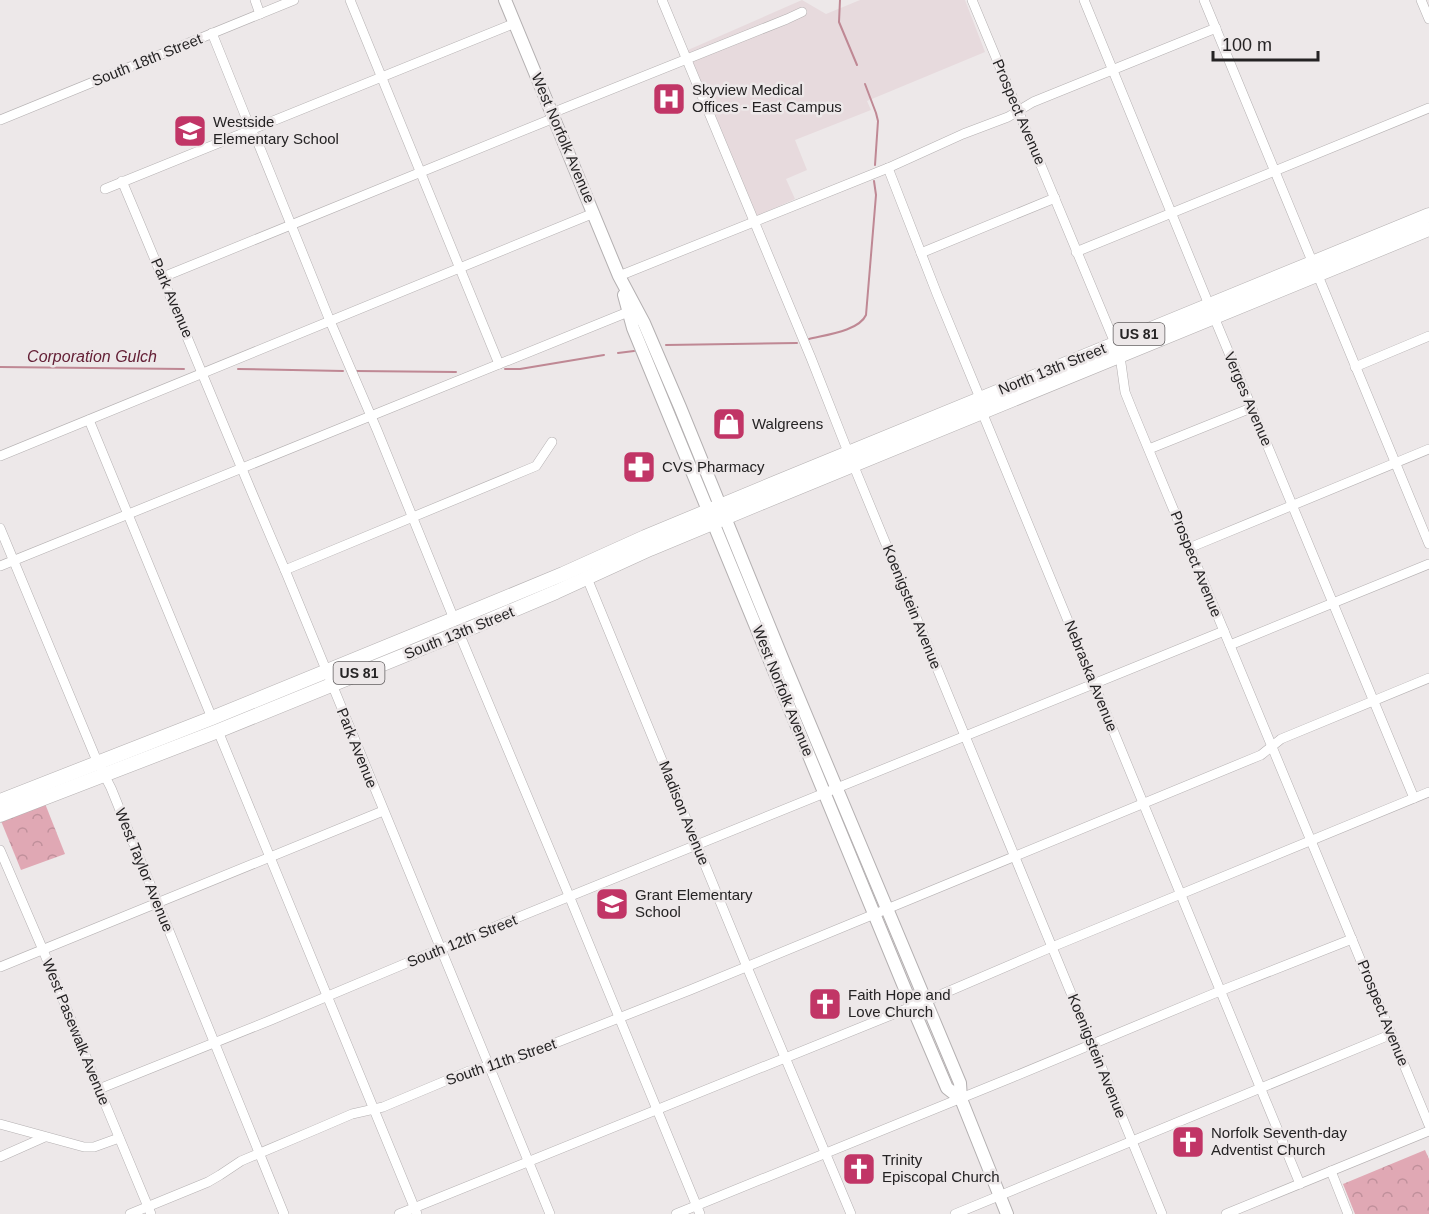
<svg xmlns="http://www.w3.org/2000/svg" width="1429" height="1214" viewBox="0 0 1429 1214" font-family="Arial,sans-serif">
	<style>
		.built { fill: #e7dadd }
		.forest { fill: url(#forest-crowns) }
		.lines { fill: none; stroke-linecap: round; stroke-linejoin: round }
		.stream { stroke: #bf8894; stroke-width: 2 }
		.minor-casing { stroke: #b4b0b1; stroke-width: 10 }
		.major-casing { stroke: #b4b0b1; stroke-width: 14 }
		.highway-casing { stroke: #b4b0b1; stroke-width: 15 }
		.minor { stroke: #fff; stroke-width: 9 }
		.major { stroke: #fff; stroke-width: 12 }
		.highway { stroke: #fff; stroke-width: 14 }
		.labels { text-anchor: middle; stroke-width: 5; stroke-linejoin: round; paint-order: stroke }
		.shield { fill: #ede8e9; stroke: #615e5f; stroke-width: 1.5 }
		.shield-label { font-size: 14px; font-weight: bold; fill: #252324 }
		.street-label { font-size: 15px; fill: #252324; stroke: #ede8e9 }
		.poi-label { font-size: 15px; fill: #252324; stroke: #ede8e9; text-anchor: start }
		.water-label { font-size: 16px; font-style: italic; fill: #652137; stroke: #ede8e9 }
	</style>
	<defs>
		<pattern id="forest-crowns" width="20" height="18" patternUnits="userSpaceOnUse" patternTransform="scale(1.5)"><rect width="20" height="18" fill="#e0a8b4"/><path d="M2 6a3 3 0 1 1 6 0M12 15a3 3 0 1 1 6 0" fill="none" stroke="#c0909b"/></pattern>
	</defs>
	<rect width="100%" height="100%" fill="#ede8e9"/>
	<!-- built -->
	<polygon class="built" points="802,0 826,14 860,0 965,0 985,52 867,101 871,110 795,140 807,170 786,179 795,199 757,216 688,50"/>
	<!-- forest -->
	<g class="forest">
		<polygon points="44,801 65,854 21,870 1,821"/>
		<polygon points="1425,1150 1429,1159 1429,1214 1355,1214 1343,1184"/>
	</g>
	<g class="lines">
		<!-- stream -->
		<g class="stream">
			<polyline points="840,0 839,22 857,65"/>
			<polyline points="865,84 876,113 878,121 875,165"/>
			<path d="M 809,339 C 825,335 859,331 866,315 L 876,195 L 874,181"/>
			<polyline points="666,345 797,343"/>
			<polyline points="618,353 634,351"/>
			<polyline points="0,367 184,369"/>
			<polyline points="238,369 343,371"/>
			<polyline points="505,369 520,369 604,355"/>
			<polyline points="356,371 456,372"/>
		</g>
		<defs>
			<g id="minor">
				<polyline points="255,0 260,14"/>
				<polyline points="350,0 499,364"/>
				<polyline points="662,0 811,358 848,452 1162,1214"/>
				<polyline points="972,0 1115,343 1120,356 1125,392 1133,412 1429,1125"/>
				<polyline points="1084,0 1214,317 1414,798"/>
				<polyline points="1204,0 1429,544"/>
				<polyline points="1421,0 1429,19"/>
				<polyline points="212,33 251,130 258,143 330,321 377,430 454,619"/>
				<polyline points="552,113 787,19 802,12"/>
				<polyline points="0,120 294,0"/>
				<polyline points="888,168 937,294 980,398 982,412 1300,1184"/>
				<path d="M 122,181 C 177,311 229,441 285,570 L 550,1214"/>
				<polyline points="105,189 515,23"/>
				<polyline points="1076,252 1429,108"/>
				<polyline points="921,253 1055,198"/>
				<polyline points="619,276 888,168 963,134 1008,117 1033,102 1216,28"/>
				<polyline points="163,277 554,118"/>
				<polyline points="1355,367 1429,336"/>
				<polyline points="89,420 212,718"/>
				<polyline points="1149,449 1251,408"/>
				<polyline points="0,456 594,213"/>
				<polyline points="0,528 97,761 111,788 284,1214"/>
				<polyline points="1189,548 1429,449"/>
				<polyline points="0,566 628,312"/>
				<polyline points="285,570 536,466 552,442"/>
				<polyline points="587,578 747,967 851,1214"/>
				<polyline points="459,633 570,898 700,1214"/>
				<polyline points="1230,645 1429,564"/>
				<polyline points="218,731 417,1214"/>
				<polyline points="0,850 43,950 99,1089 151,1214"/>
				<polyline points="0,967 383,811"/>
				<polyline points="99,1089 271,1020 440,949 1224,631"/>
				<polyline points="0,1124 84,1147 94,1147 119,1138"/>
				<polyline points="0,1157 45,1137"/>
				<polyline points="1331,1171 1348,1214"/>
				<polyline points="130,1214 208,1182 220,1175 241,1161 317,1129 352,1114 383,1107 469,1071 507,1062 690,990 1261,755 1281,739 1429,678"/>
				<polyline points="399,1214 926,1001 1052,947 1429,792"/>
				<polyline points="676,1214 1013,1077 1220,991 1352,939"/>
				<polyline points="955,1214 1392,1034"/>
				<polyline points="1226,1214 1429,1131"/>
			</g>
			<g id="major">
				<polyline points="505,0 619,276 644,323 680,407 785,665 960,1083 961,1099 1007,1214"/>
				<polyline points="624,295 633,328 912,1006 947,1088 961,1099"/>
			</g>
			<g id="highway">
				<polyline points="0,801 212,718 454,619 563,574 645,537 775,483 1429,215"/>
				<polyline points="0,815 218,731 459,633 556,592 650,549 785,493 1429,229"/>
			</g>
		</defs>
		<!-- minor casing -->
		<use href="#minor" class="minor-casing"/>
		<!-- major casing -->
		<use href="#major" class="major-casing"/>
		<!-- highway casing -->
		<use href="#highway" class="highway-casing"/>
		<!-- minor -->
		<use href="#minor" class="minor"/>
		<!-- major -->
		<use href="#major" class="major"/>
		<!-- highway -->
		<use href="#highway" class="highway"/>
	</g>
	<!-- icons -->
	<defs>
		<symbol id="hospital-square" viewBox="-11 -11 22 22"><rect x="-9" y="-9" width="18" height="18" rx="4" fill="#c13566" stroke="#ede8e9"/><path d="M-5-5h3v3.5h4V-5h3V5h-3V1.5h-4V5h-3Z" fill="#fff"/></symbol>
		<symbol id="school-square" viewBox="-11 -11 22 22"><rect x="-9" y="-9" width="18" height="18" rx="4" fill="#c13566" stroke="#ede8e9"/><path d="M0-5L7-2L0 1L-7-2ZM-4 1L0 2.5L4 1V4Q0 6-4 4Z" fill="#fff"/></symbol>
		<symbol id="shop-square" viewBox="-11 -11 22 22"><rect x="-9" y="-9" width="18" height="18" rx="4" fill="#c13566" stroke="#ede8e9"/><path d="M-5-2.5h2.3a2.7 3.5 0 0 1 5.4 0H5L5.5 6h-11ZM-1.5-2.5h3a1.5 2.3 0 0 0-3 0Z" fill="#fff"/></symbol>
		<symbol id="pharmacy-square" viewBox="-11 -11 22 22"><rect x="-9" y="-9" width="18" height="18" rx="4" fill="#c13566" stroke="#ede8e9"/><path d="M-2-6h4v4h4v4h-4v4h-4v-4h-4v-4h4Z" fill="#fff"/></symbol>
		<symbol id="church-square" viewBox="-11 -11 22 22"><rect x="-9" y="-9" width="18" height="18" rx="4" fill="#c13566" stroke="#ede8e9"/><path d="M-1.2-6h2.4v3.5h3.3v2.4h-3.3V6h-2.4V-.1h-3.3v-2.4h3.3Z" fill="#fff"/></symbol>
	</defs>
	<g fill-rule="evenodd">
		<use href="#hospital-square" x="650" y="80" width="38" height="38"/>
		<use href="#school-square" x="171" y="112" width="38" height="38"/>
		<use href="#shop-square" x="710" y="405" width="38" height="38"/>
		<use href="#pharmacy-square" x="620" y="448" width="38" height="38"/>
		<use href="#school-square" x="593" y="885" width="38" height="38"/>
		<use href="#church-square" x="806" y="985" width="38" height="38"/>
		<use href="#church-square" x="1169" y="1123" width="38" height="38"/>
		<use href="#church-square" x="840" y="1150" width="38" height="38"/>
	</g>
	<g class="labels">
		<!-- shield labels -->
		<g class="shield">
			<rect x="1113.5" y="323" width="51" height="22" rx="4.5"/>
			<rect x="333.5" y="662" width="51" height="22" rx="4.5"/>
		</g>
		<g class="shield-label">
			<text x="1139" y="339">US 81</text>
			<text x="359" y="678">US 81</text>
		</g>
		<!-- street labels -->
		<g class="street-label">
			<text transform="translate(147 60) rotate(-22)" y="5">South 18th Street</text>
			<text transform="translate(1019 112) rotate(67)" y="5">Prospect Avenue</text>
			<text transform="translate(563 138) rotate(67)" y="5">West Norfolk Avenue</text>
			<text transform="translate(172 298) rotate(67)" y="5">Park Avenue</text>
			<text transform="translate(1052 369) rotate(-22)" y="5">North 13th Street</text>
			<text transform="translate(1248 399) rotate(67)" y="5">Verges Avenue</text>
			<text transform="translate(1196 564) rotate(68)" y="5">Prospect Avenue</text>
			<text transform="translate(912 607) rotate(68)" y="5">Koenigstein Avenue</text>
			<text transform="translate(459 633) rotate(-22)" y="5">South 13th Street</text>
			<text transform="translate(1091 676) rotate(68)" y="5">Nebraska Avenue</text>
			<text transform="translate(783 691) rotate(68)" y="5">West Norfolk Avenue</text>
			<text transform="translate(357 748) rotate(68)" y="5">Park Avenue</text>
			<text transform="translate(684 813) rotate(68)" y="5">Madison Avenue</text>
			<text transform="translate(144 870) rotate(68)" y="5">West Taylor Avenue</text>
			<text transform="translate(462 941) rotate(-22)" y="5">South 12th Street</text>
			<text transform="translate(1383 1013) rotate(68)" y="5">Prospect Avenue</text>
			<text transform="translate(76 1032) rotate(68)" y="5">West Pasewalk Avenue</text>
			<text transform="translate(1097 1056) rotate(68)" y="5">Koenigstein Avenue</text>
			<text transform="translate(501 1062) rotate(-19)" y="5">South 11th Street</text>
		</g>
		<!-- poi labels -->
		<g class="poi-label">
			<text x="692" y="95">Skyview Medical<tspan x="692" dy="17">Offices - East Campus</tspan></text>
			<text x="213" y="127">Westside<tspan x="213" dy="17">Elementary School</tspan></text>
			<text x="752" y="429">Walgreens</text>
			<text x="662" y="472">CVS Pharmacy</text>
			<text x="635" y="900">Grant Elementary<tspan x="635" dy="17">School</tspan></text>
			<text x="848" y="1000">Faith Hope and<tspan x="848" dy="17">Love Church</tspan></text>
			<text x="1211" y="1138">Norfolk Seventh-day<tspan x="1211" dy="17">Adventist Church</tspan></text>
			<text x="882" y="1165">Trinity<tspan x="882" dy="17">Episcopal Church</tspan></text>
		</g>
		<!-- water labels -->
		<g class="water-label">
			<text x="92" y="362">Corporation Gulch</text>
		</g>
	</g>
	<!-- scale -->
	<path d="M1213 51v9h105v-9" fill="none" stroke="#252324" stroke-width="3"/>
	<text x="1222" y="51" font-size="18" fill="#252324" stroke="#ede8e9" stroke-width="4.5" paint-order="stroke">100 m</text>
</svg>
